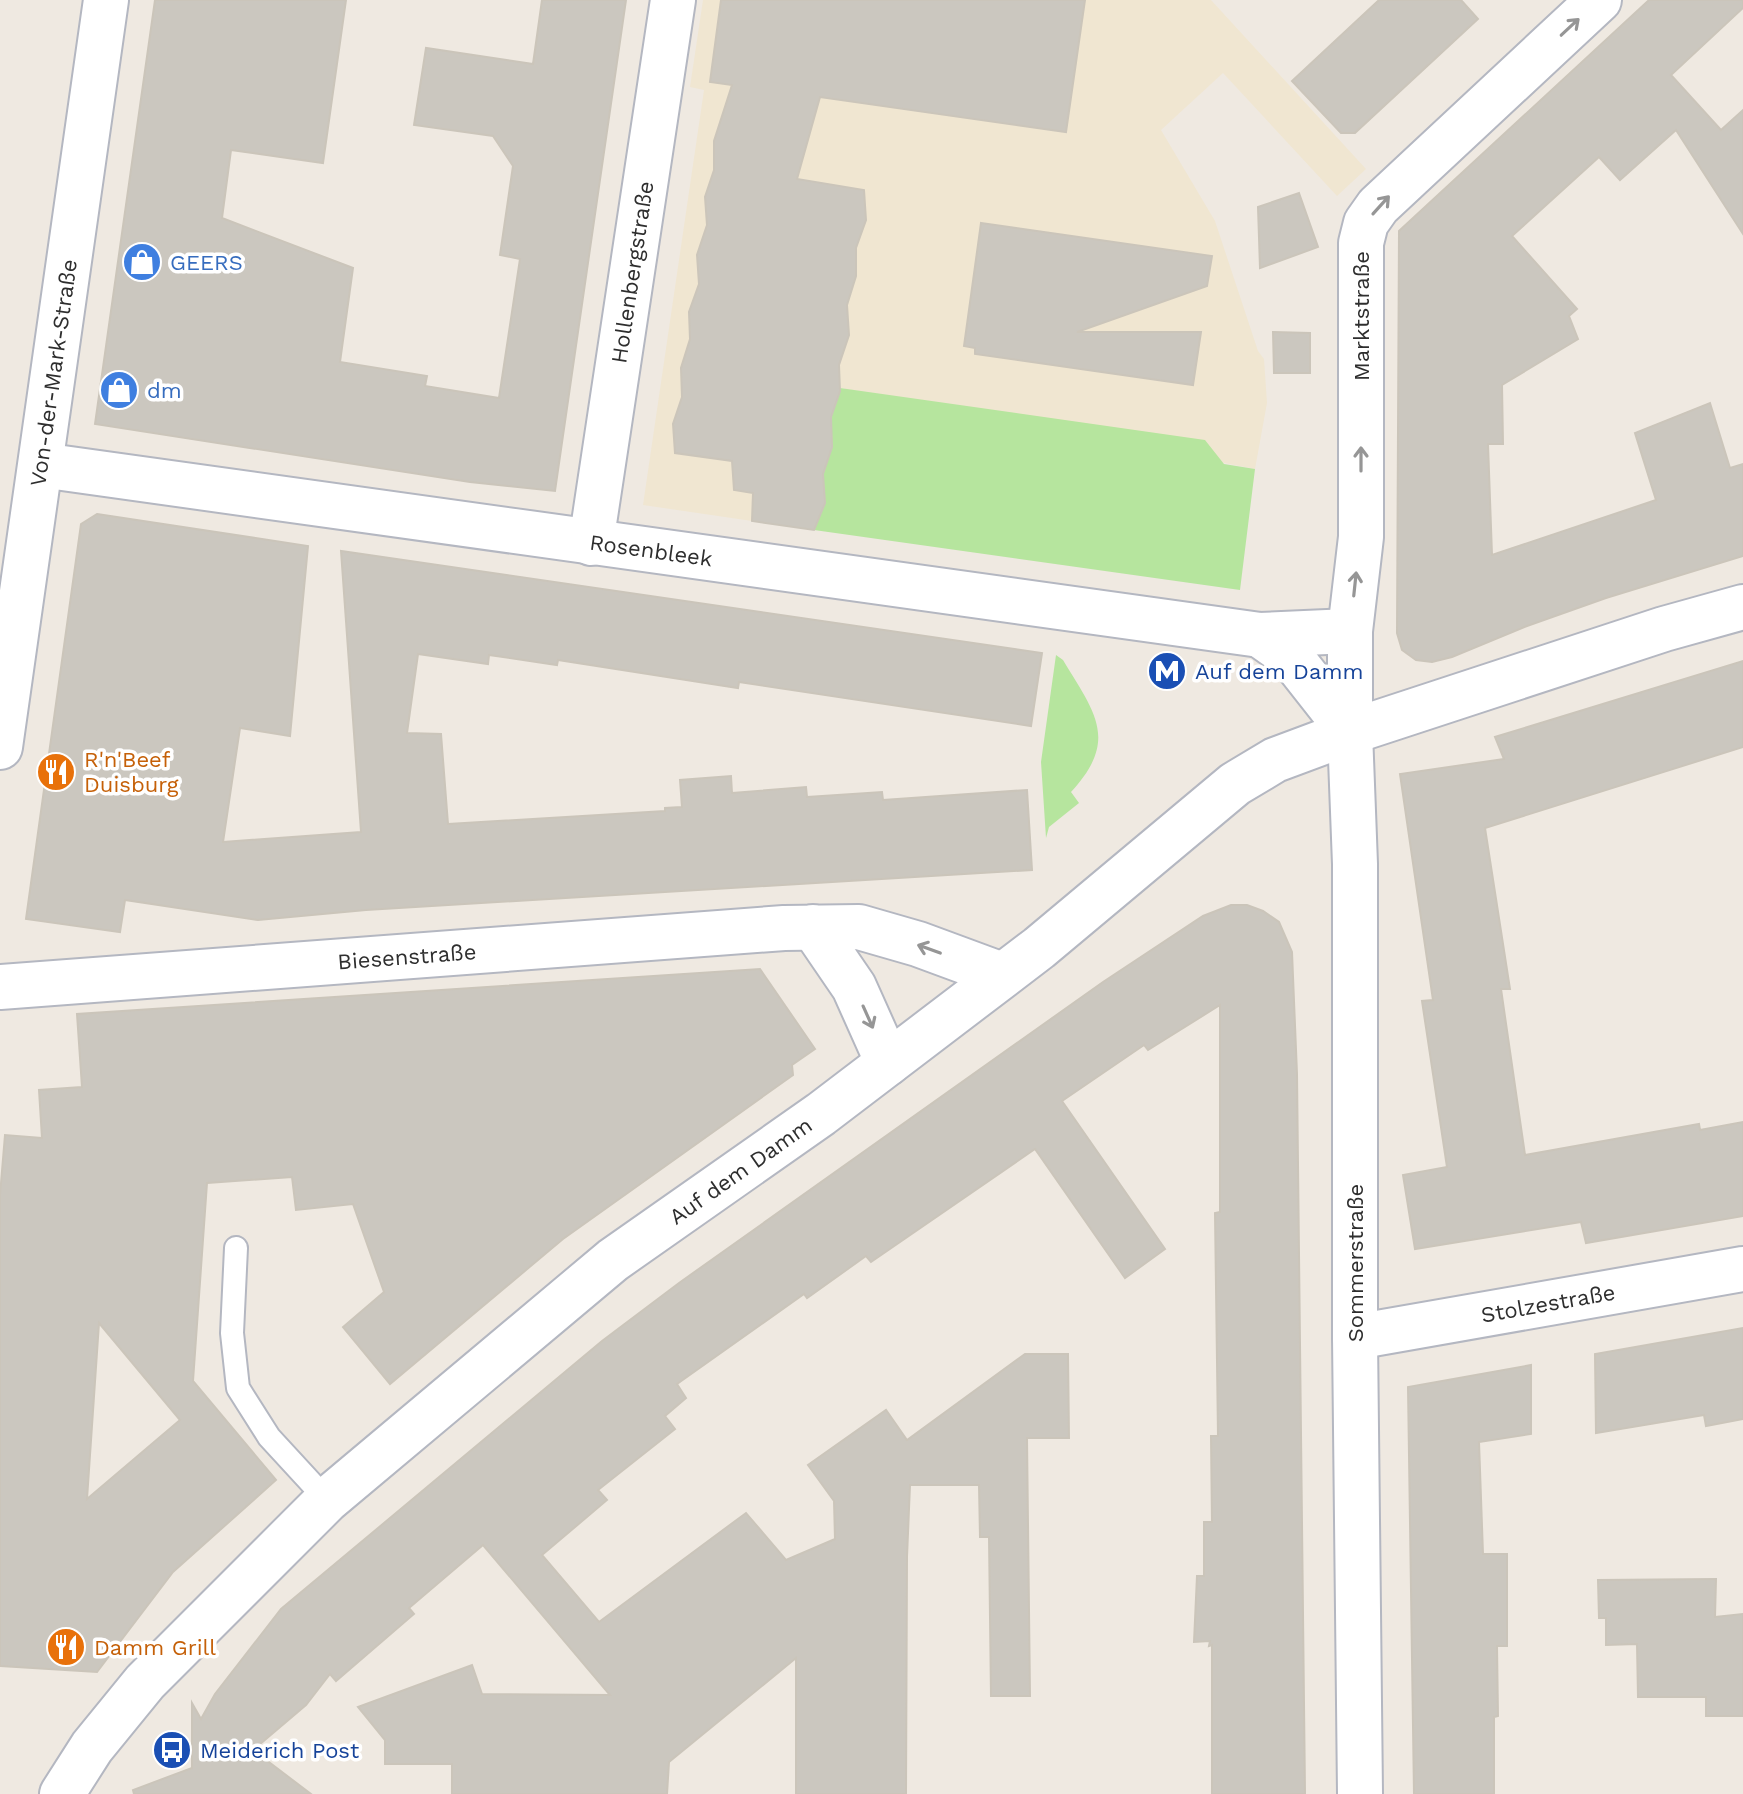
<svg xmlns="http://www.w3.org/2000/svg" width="1743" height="1794" viewBox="0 0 1743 1794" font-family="'Work Sans',sans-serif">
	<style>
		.education { fill: #f0e6d1 }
		.green { fill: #b6e59e }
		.building { fill: #cbc7bf; stroke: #cbc5ba; stroke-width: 2; fill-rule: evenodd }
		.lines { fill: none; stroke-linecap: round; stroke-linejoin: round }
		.lane-casing { stroke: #b4b7c1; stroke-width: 26 }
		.street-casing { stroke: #b4b7c1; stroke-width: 48 }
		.secondary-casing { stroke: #b4b7c1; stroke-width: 48 }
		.lane { stroke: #fff; stroke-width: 22 }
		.street { stroke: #fff; stroke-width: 44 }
		.secondary { stroke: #fff; stroke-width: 44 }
		.oneway { stroke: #969696 }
		.labels { text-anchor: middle; stroke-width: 7; stroke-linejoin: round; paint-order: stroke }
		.shop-label { font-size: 22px; fill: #366cbe; stroke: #fff; text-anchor: start }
		.street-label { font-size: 22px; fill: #2e2e2e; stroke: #fff }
		.transit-label { font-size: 22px; fill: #164399; stroke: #fff; text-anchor: start }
		.food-label { font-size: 22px; fill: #c56008; stroke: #fff; text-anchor: start }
	</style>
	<rect width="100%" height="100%" fill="#efe9e1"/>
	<!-- education -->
	<polygon class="education" points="703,0 1211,0 1366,169 1337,196 1223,73 1161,130 1215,221 1258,351 1264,359 1267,403 1255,469 841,388 831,417 832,447 825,503 814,530 643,505 704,90 690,87"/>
	<!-- green -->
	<g class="green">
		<polygon points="840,388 1205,440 1224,464 1255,469 1240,590 814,530 825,503 823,474 832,447 831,417"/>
		<path d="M 1056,655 L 1063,660 C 1094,712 1120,739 1071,792 L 1079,803 L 1049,827 L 1046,838 L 1041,762 Z"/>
	</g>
	<!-- building -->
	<g class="building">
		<polygon points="155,0 346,0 323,163 231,150 222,218 353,268 340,362 427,376 425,386 499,398 520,259 500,255 513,166 493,136 414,125 426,48 533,64 542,0 626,0 555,491 470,482 95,424"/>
		<polygon points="721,0 1085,0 1066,132 820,97 797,179 864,190 866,220 856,248 856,276 847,305 849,335 839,365 840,391 831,417 832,447 823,474 825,503 814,530 752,521 753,493 734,490 732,461 675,453 673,424 682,397 681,368 690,339 689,312 699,284 697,255 707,225 705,197 714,170 714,141 732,85 710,82"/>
		<polygon points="1379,0 1461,0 1478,19 1355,133 1341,133 1292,81"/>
		<polygon points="1649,0 1743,0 1743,8 1671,75 1721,130 1743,110 1743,234 1676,130 1620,180 1599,157 1512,236 1577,309 1569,316 1578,339 1502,385 1503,444 1488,444 1492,555 1656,500 1635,433 1710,403 1730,468 1743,464 1743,556 1606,598 1527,626 1452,657 1432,662 1416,660 1402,650 1397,633 1399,231"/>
		<polygon points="1299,193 1318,247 1260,268 1258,207"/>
		<polygon points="981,223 1212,256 1207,286 1077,332 1201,332 1193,385 975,354 975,348 964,346"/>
		<polygon points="1273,332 1310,333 1310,373 1274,373"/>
		<polygon points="97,514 308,546 290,736 240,728 223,842 361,832 341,551 1042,653 1031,726 739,682 738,688 558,660 557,665 489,655 488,664 418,654 407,733 441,734 448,824 665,811 665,808 682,807 680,780 731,776 732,793 806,787 807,797 882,792 883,800 1027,790 1032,870 366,910 258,920 125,900 120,932 26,919 81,524"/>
		<polygon points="1743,661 1743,747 1485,828 1510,989 1501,989 1525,1155 1699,1124 1700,1130 1743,1122 1743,1216 1586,1243 1581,1222 1415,1249 1403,1175 1447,1167 1422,1001 1433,1000 1400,774 1504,759 1495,737"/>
		<polygon points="1231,905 1247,905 1263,911 1279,922 1292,952 1297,1074 1305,1794 1212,1794 1212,1645 1209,1646 1210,1641 1194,1642 1197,1576 1204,1576 1204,1522 1212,1522 1211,1436 1218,1436 1215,1213 1220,1212 1220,1005 1148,1050 1144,1045 1062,1101 1165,1249 1125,1278 1035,1149 871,1262 866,1256 807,1298 804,1294 677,1384 686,1398 665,1416 675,1429 598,1490 607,1500 542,1555 599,1622 746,1513 786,1560 835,1539 834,1501 808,1465 886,1410 907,1440 1025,1354 1068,1354 1069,1438 1027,1438 1030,1696 991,1696 989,1537 980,1537 979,1485 910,1485 907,1557 906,1794 796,1794 796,1658 669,1762 667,1794 452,1794 452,1764 385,1764 385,1740 358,1707 472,1665 482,1694 610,1695 483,1545 409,1608 414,1614 336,1681 330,1674 306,1705 253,1750 311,1794 134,1794 133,1790 192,1768 192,1703 201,1719 215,1694 281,1609 602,1341 679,1283 1103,982 1203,916"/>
		<path d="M 760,969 L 815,1049 L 792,1065 L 793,1075 L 563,1239 L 390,1384 L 343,1327 L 384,1292 L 353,1204 L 296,1210 L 292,1177 L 207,1183 L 193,1381 L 276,1480 L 173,1572 L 97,1672 L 0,1666 L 0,1195 L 5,1135 L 42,1138 L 39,1090 L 82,1087 L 77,1014 ZM 99,1323 L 180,1420 L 87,1499 Z"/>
		<polygon points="1743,1328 1743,1419 1706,1426 1704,1415 1596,1433 1595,1354"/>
		<polygon points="1531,1365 1531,1434 1479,1442 1483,1554 1507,1554 1507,1646 1497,1646 1498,1716 1494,1717 1494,1794 1414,1794 1408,1387"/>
		<polygon points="1716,1579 1715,1617 1743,1614 1743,1716 1706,1716 1706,1697 1638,1697 1637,1644 1606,1645 1606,1618 1599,1618 1598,1580"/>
	</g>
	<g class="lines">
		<defs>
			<polyline id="lane" points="236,1248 232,1333 238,1388 269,1437 327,1500"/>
			<g id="street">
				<path id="s1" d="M 41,465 L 1260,635 L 1350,631"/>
				<path id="s2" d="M 591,543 L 673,0"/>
				<polyline points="1260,635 1291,657 1350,732"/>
				<path id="s3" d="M 0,747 L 106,0"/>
				<path id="s4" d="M 1355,1337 L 1743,1269"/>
				<polyline points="1360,1794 1355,1337 1355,864 1350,732 1350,631 1361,537 1361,243 1366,223 1378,206 1599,0"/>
			</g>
			<g id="secondary">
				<polyline points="813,927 854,987 888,1063"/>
				<path id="s5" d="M 0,987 L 784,928 L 859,927 L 918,944 L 1002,975"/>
				<path id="s6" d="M 62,1794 L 92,1747 L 145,1682 L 327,1500 L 613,1260 L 821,1114 L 1039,948 L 1235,784 L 1275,760 L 1350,732 L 1664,629 L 1743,607"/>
			</g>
		</defs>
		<!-- lane casing -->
		<use href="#lane" class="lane-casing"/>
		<!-- street casing -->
		<use href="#street" class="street-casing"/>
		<!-- secondary casing -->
		<use href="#secondary" class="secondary-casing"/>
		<!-- lane -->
		<use href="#lane" class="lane"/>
		<!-- street -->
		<use href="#street" class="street"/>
		<!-- secondary -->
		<use href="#secondary" class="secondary"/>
	</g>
	<!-- one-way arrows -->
	<defs><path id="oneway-shaft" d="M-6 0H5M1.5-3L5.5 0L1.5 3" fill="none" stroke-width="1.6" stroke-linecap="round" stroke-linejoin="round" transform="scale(2)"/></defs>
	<g class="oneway">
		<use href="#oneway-shaft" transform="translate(1570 27) rotate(-43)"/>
		<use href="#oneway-shaft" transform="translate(1381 205) rotate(-48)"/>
		<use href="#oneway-shaft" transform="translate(1361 459) rotate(-90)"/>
		<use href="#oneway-shaft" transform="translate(1355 584) rotate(-84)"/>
		<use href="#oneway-shaft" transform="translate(929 949) rotate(-160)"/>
		<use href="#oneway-shaft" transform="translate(868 1017) rotate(66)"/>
	</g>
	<!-- icons -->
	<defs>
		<symbol id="shop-disc" viewBox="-11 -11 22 22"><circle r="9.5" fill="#3f7fe0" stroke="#fff"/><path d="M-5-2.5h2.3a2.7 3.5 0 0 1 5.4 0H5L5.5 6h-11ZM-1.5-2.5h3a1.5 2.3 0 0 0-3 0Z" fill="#fff"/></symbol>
		<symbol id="metro-disc" viewBox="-11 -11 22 22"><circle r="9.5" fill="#1a4fb4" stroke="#fff"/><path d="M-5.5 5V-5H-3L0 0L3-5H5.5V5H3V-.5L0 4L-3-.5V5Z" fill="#fff"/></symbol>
		<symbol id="restaurant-disc" viewBox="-11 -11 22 22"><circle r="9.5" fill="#e8710a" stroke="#fff"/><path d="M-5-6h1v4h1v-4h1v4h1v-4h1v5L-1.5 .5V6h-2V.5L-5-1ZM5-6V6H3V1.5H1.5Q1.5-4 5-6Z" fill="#fff"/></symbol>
		<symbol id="bus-disc" viewBox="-11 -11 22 22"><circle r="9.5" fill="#1a4fb4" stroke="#fff"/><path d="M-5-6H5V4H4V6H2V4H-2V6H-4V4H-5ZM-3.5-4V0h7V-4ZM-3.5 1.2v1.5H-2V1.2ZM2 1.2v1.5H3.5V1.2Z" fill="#fff"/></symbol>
	</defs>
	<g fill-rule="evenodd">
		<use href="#shop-disc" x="120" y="240" width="44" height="44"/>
		<use href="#shop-disc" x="97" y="368" width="44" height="44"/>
		<use href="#metro-disc" x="1145" y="649" width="44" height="44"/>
		<use href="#restaurant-disc" x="34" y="750" width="44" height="44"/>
		<use href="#restaurant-disc" x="44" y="1625" width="44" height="44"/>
		<use href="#bus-disc" x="150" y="1728" width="44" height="44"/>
	</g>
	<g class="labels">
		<!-- shop labels -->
		<g class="shop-label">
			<text x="170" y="270">GEERS</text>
			<text x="147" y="398">dm</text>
		</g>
		<!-- street labels -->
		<g class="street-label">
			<text dy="8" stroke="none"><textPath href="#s2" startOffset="274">Hollenbergstraße</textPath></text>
			<text transform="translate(1361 316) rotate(-90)" y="8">Marktstraße</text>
			<text dy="8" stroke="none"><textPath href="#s3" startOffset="378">Von-der-Mark-Straße</textPath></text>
			<text dy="8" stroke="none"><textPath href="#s1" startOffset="616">Rosenbleek</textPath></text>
			<text dy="8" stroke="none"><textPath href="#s5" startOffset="408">Biesenstraße</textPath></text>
			<text dy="8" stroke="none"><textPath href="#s6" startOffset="926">Auf dem Damm</textPath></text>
			<text transform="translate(1355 1263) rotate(-90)" y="8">Sommerstraße</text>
			<text dy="8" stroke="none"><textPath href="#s4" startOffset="196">Stolzestraße</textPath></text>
		</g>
		<!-- transit labels -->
		<g class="transit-label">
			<text x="1195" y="679">Auf dem Damm</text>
			<text x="200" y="1758">Meiderich Post</text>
		</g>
		<!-- food labels -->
		<g class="food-label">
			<text x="84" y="767">R'n'Beef<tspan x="84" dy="25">Duisburg</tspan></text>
			<text x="94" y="1655">Damm Grill</text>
		</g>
	</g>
</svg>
